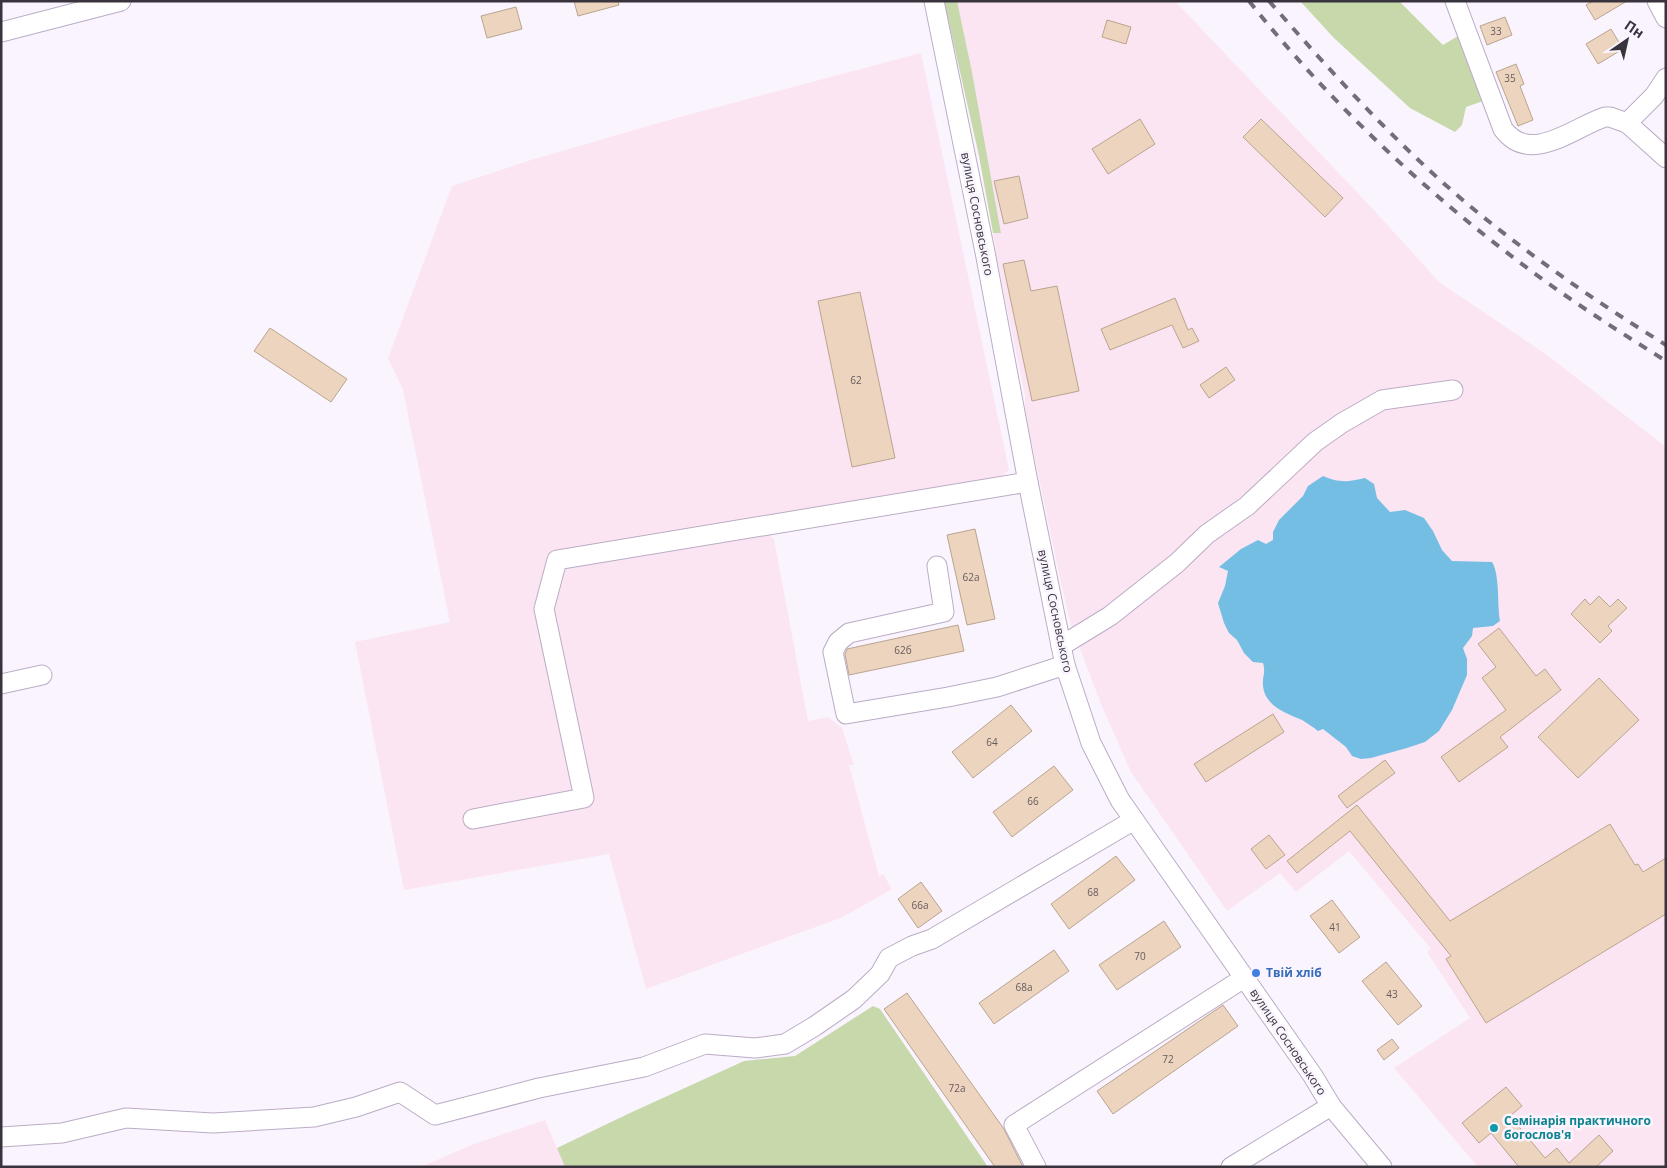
<svg xmlns="http://www.w3.org/2000/svg" width="1667" height="1168" viewBox="0 0 1667 1168" font-family="'Open Sans',sans-serif">
	<style>
		.industrial { fill: #fce5f2 }
		.green { fill: #c7d8ab }
		.water { fill: #74bee4 }
		.building { fill: #ecd4be; stroke: #baa48f }
		.lines { fill: none; stroke-linecap: round; stroke-linejoin: round }
		.minor-casing { stroke: #bbacc5; stroke-width: 21 }
		.minor { stroke: #fff; stroke-width: 19 }
		.rail { stroke: #736d77; stroke-width: 4; stroke-dasharray: 9 9; stroke-linecap: butt }
		.shop-dot { fill: #3f7fe0; stroke: #faf4fe; stroke-width: 2 }
		.culture-dot { fill: #0f9aa8; stroke: #faf4fe; stroke-width: 2 }
		.labels { text-anchor: middle; stroke-width: 5; stroke-linejoin: round; paint-order: stroke }
		.number-label { font-size: 10px; fill: #665b5d }
		.street-label { font-size: 12px; fill: #39333d; stroke: #faf4fe }
		.shop-label { font-size: 12px; font-weight: bold; fill: #366cbe; stroke: #faf4fe; text-anchor: start }
		.culture-label { font-size: 12px; font-weight: bold; fill: #0d838f; stroke: #faf4fe; text-anchor: start }
	</style>
	<rect width="100%" height="100%" fill="#faf4fe"/>
	<!-- industrial -->
	<g class="industrial">
		<polygon points="957,1 1175,1 1371,207 1439,282 1547,355 1666,447 1666,1167 1478,1167 1394,1068 1470,1018 1427,952 1431,949 1349,851 1296,892 1280,873 1227,911 1131,772 1101,704 1071,625 1061,583 1025,412 1025,396 998,265 993,233 1001,232 972,73"/>
		<polygon points="921,53 1009,470 1002,476 758,524 774,539 808,721 828,717 842,728 854,765 849,765 879,876 883,874 892,889 843,917 646,989 609,854 404,890 355,642 450,622 403,390 388,358 452,186 531,160 676,118"/>
		<polygon points="545,1120 565,1167 421,1167 474,1144"/>
	</g>
	<!-- green -->
	<g class="green">
		<polygon points="944,1 957,1 972,72 1001,233 993,233 979,156"/>
		<polygon points="1300,1 1399,1 1443,45 1458,36 1483,101 1466,107 1462,125 1455,132 1410,108 1334,38"/>
		<polygon points="873,1006 880,1009 988,1167 565,1167 557,1148 630,1113 744,1061 795,1056"/>
	</g>
	<!-- water -->
	<path class="water" d="M 1323,476 C 1339,483 1348,482 1365,478 L 1374,484 L 1377,498 L 1390,512 L 1405,510 L 1424,518 L 1433,531 L 1442,550 L 1452,561 L 1492,562 C 1500,575 1497,604 1500,621 L 1493,626 L 1473,628 L 1472,636 L 1463,648 L 1467,659 L 1467,675 L 1452,710 L 1439,731 L 1425,742 L 1407,748 L 1371,758 L 1361,759 L 1352,756 L 1346,747 L 1323,729 L 1318,731 C 1313,727 1307,723 1302,720 C 1286,713 1265,706 1263,686 C 1262,677 1266,673 1263,663 L 1253,662 L 1244,653 L 1237,640 L 1229,633 L 1224,623 L 1218,603 L 1225,586 L 1228,571 L 1219,567 L 1241,549 L 1258,540 L 1266,544 L 1273,540 L 1273,532 L 1279,520 L 1303,496 L 1308,486 Z"/>
	<!-- building -->
	<g class="building">
		<polygon points="574,1 618,1 619,5 578,16"/>
		<polygon points="1593,1 1627,1 1595,20 1586,5"/>
		<polygon points="516,7 522,29 487,38 481,16"/>
		<polygon points="1505,17 1512,35 1487,45 1480,26"/>
		<polygon points="1107,20 1131,27 1126,44 1102,37"/>
		<polygon points="1611,29 1623,49 1598,64 1586,44"/>
		<polygon points="1516,64 1524,84 1520,86 1533,120 1518,126 1496,72"/>
		<polygon points="1140,119 1155,144 1108,174 1092,149"/>
		<polygon points="1261,119 1343,198 1325,217 1243,137"/>
		<polygon points="1019,176 1028,218 1004,224 994,181"/>
		<polygon points="1024,260 1031,291 1057,286 1079,391 1032,401 1003,264"/>
		<polygon points="860,292 895,458 852,467 818,301"/>
		<polygon points="1175,298 1188,330 1192,328 1199,341 1183,348 1172,325 1110,350 1101,329"/>
		<polygon points="270,328 347,379 331,402 254,351"/>
		<polygon points="1226,367 1235,380 1209,398 1200,385"/>
		<polygon points="975,529 995,619 967,625 947,535"/>
		<polygon points="1599,596 1610,607 1618,599 1627,608 1608,626 1612,631 1600,643 1571,614 1585,599 1590,605"/>
		<polygon points="958,625 964,651 849,675 845,654 847,649"/>
		<polygon points="1499,628 1536,676 1545,669 1561,690 1500,737 1508,747 1459,782 1441,757 1506,710 1482,678 1496,667 1478,644"/>
		<polygon points="1599,678 1639,720 1578,778 1538,737"/>
		<polygon points="1011,705 1032,731 973,778 952,752"/>
		<polygon points="1273,714 1284,732 1206,782 1194,764"/>
		<polygon points="1385,760 1395,773 1347,808 1338,796"/>
		<polygon points="1054,766 1073,790 1012,837 993,812"/>
		<polygon points="1357,805 1450,921 1610,824 1635,865 1638,864 1643,872 1666,858 1666,914 1486,1023 1446,959 1451,956 1350,831 1297,873 1287,861"/>
		<polygon points="1269,835 1285,855 1266,869 1251,849"/>
		<polygon points="1116,856 1135,880 1069,929 1051,904"/>
		<polygon points="921,882 942,911 918,928 898,899"/>
		<polygon points="1332,900 1360,937 1339,953 1310,916"/>
		<polygon points="1164,921 1181,947 1117,990 1099,965"/>
		<polygon points="1054,950 1069,971 994,1024 979,1003"/>
		<polygon points="1386,962 1422,1006 1398,1025 1362,981"/>
		<polygon points="907,993 1004,1129 1023,1167 995,1167 884,1009"/>
		<polygon points="1223,1005 1238,1026 1113,1114 1097,1091"/>
		<polygon points="1392,1039 1399,1048 1384,1060 1377,1050"/>
		<polygon points="1506,1087 1522,1106 1510,1116 1545,1158 1557,1148 1569,1163 1599,1135 1613,1151 1596,1167 1519,1167 1491,1133 1479,1143 1462,1123"/>
	</g>
	<g class="lines">
		<defs>
			<g id="minor">
				<polyline points="934,1 985,252 1028,482 1065,665 1091,743 1120,800 1134,820 1313,1076 1331,1106 1382,1167"/>
				<path d="M 1455,1 L 1503,129 C 1530,166 1574,127 1605,117 L 1610,117 L 1627,123 L 1654,96 L 1666,78"/>
				<polyline points="1657,1 1666,18"/>
				<polyline points="1,32 121,1"/>
				<polyline points="1627,123 1666,158"/>
				<polyline points="937,566 944,612 849,633 838,642 833,652 846,714 948,697 997,687 1065,665"/>
				<polyline points="1061,646 1110,616 1177,563 1207,534 1247,506 1315,442 1342,423 1382,400 1453,390"/>
				<polyline points="1,684 42,675"/>
				<polyline points="473,819 584,798 544,609 557,560 1028,482"/>
				<polyline points="1,1137 62,1133 126,1118 213,1123 314,1117 356,1107 400,1092 435,1115 539,1088 644,1067 705,1044 755,1048 785,1044 815,1026 854,999 880,974 889,958 912,946 932,939 1134,820"/>
				<polyline points="1036,1167 1014,1125 1244,978"/>
				<polyline points="1231,1167 1331,1106"/>
			</g>
		</defs>
		<!-- minor casing -->
		<use href="#minor" class="minor-casing"/>
		<!-- minor -->
		<use href="#minor" class="minor"/>
		<!-- rail -->
		<g class="rail">
			<path d="M 1249,1 C 1329,102 1426,193 1530,270 C 1574,303 1620,332 1666,361"/>
			<path d="M 1269,1 C 1332,73 1397,145 1471,207 C 1533,258 1598,303 1666,345"/>
		</g>
	</g>
	<!-- markers -->
	<circle class="shop-dot" cx="1256" cy="973" r="5"/>
	<circle class="culture-dot" cx="1494" cy="1128" r="5"/>
	<g class="labels">
		<!-- number labels -->
		<g class="number-label">
			<text x="1496" y="35">33</text>
			<text x="1510" y="82">35</text>
			<text x="856" y="384">62</text>
			<text x="971" y="581">62а</text>
			<text x="903" y="654">62б</text>
			<text x="992" y="746">64</text>
			<text x="1033" y="805">66</text>
			<text x="1093" y="896">68</text>
			<text x="920" y="909">66а</text>
			<text x="1335" y="931">41</text>
			<text x="1140" y="960">70</text>
			<text x="1024" y="991">68а</text>
			<text x="1392" y="998">43</text>
			<text x="1168" y="1063">72</text>
			<text x="957" y="1092">72а</text>
		</g>
		<!-- street labels -->
		<g class="street-label">
			<text transform="translate(977 214) rotate(79)" y="4">вулиця Сосновського</text>
			<text transform="translate(1055 611) rotate(78)" y="4">вулиця Сосновського</text>
			<text transform="translate(1288 1042) rotate(56)" y="4">вулиця Сосновського</text>
		</g>
		<!-- shop labels -->
		<g class="shop-label">
			<text x="1266" y="977">Твій хліб</text>
		</g>
		<!-- culture labels -->
		<g class="culture-label">
			<text x="1504" y="1125">Семінарія практичного<tspan x="1504" dy="14">богослов'я</tspan></text>
		</g>
	</g>
	<!-- border -->
	<rect width="1667" height="1168" fill="none" stroke="#39333d" stroke-width="5"/>
	<!-- north arrow -->
	<g transform="translate(1627 40) rotate(34)" stroke="#faf4fe" stroke-width="4" paint-order="stroke">
	<path d="M0-4L9 19L0 12L-9 19Z" fill="#39333d"/>
	<text y="-8" font-size="14" font-weight="bold" text-anchor="middle" fill="#39333d">Пн</text>
	</g>
</svg>
